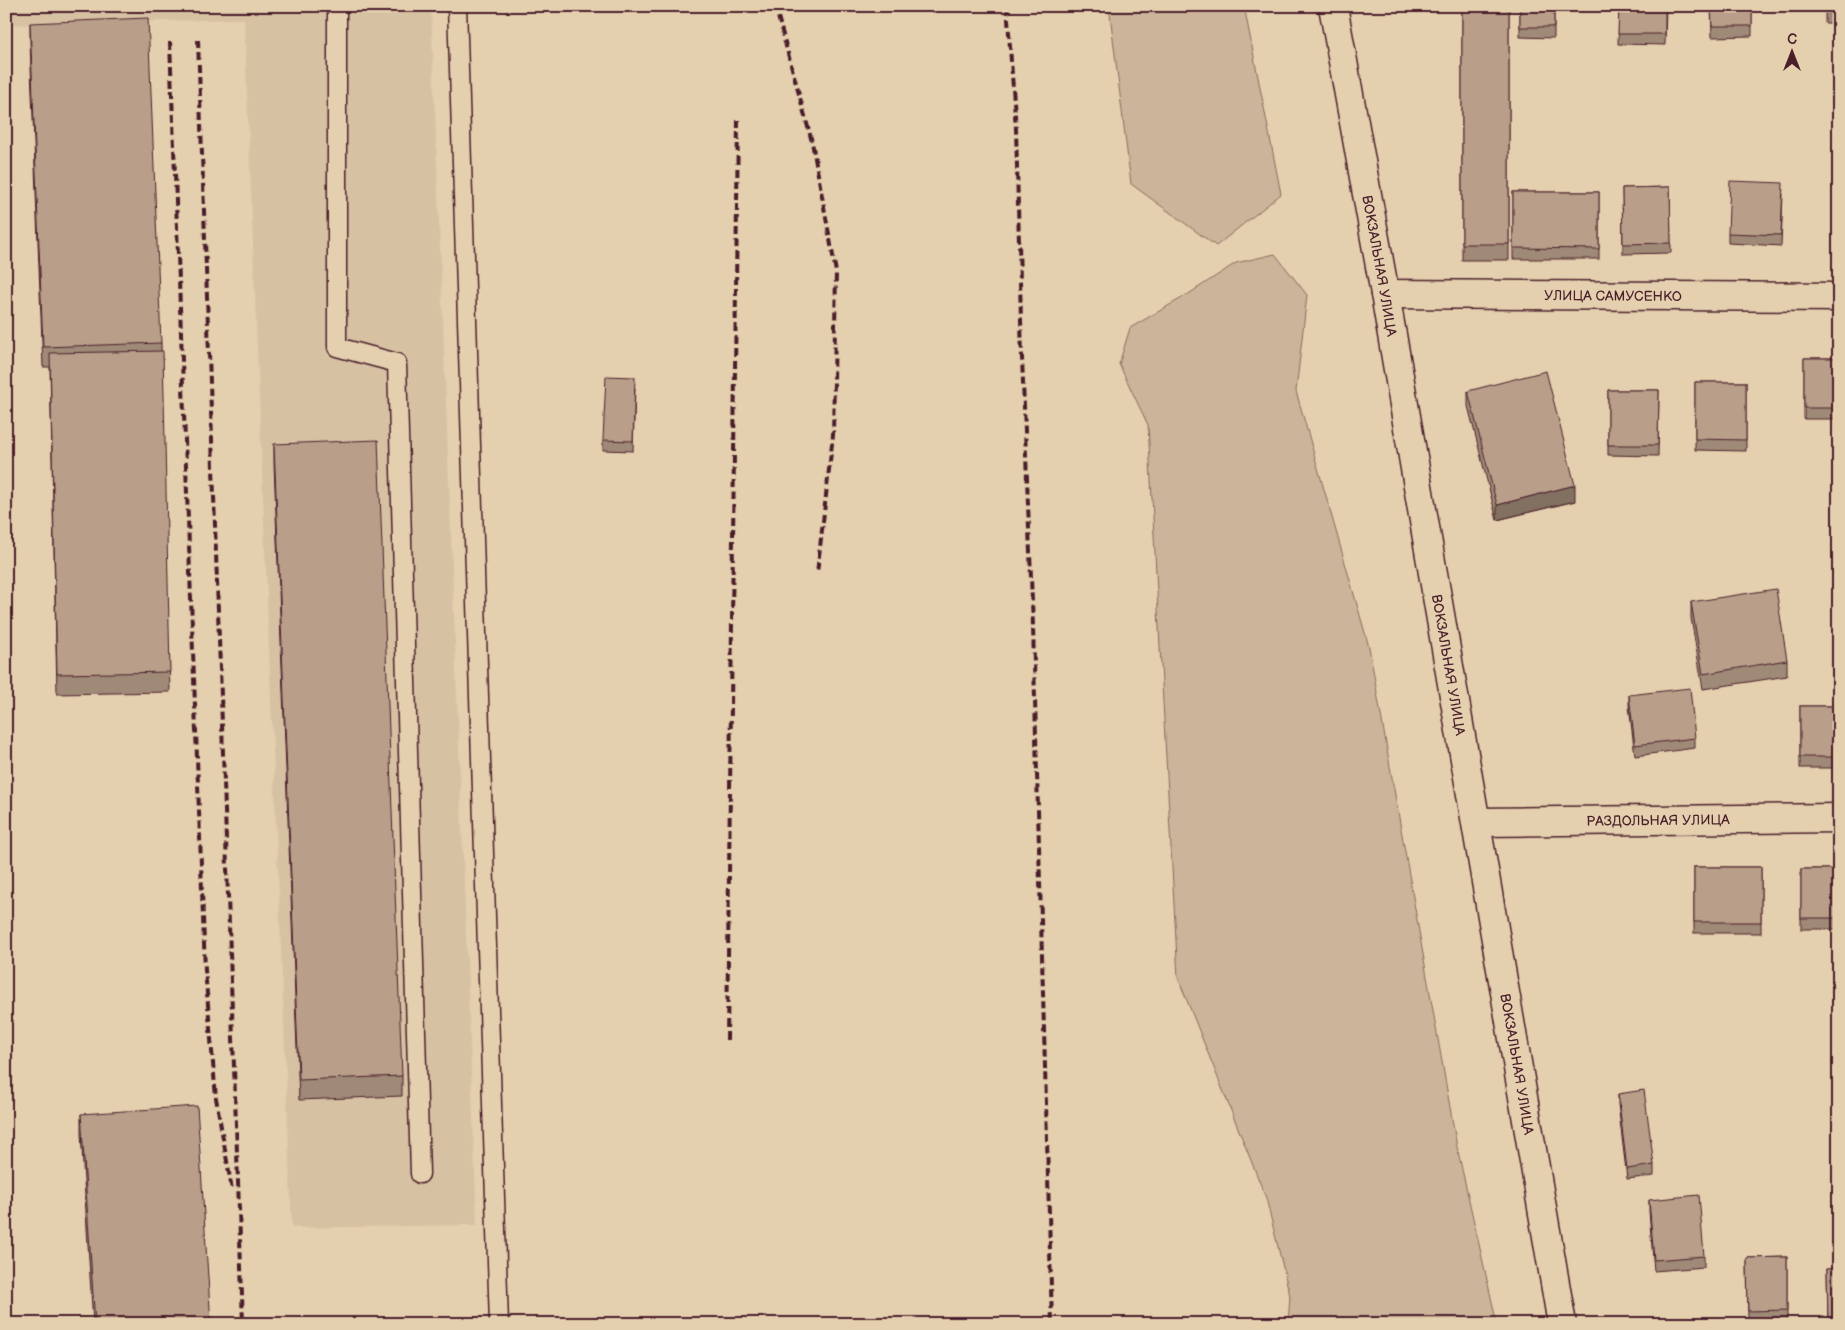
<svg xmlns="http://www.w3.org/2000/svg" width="1845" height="1330" viewBox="0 0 1845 1330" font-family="'Balsamiq Sans',sans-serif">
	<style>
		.built { fill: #d7c1a3 }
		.green { fill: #cbb499; stroke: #8a6a62 }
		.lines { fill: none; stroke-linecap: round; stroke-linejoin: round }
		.service-casing { stroke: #4a1f2b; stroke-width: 21 }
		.minor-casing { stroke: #4a1f2b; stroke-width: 31 }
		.secondary-casing { stroke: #4a1f2b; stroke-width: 31 }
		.service { stroke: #e4d0ae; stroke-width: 18 }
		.minor { stroke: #e4d0ae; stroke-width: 28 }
		.secondary { stroke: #e4d0ae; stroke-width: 28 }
		.rail { stroke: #4a1f2b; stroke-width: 4; stroke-dasharray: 8 4; stroke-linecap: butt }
		.wall { fill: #9f8977; stroke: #4a1f2b }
		.shaded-wall { fill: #826f61; stroke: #4a1f2b }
		.building { fill: #b99f8a; stroke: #4a1f2b }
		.labels { text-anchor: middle; stroke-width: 5; stroke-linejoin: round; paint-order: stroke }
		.street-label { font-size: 14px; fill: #4a1f2b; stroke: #e4d0ae }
	</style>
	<rect width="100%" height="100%" fill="#e4d0ae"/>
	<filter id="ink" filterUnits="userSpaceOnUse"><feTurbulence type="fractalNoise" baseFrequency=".02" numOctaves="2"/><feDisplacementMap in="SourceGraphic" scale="10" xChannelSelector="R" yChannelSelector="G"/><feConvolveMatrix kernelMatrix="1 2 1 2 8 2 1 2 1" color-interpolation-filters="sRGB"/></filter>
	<g filter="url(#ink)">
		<!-- built -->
		<polygon class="built" points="6,6 431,6 477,1225 292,1228 244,19 6,25"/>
		<!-- green -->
		<g class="green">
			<polygon points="1109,6 1244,6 1281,194 1216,246 1131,184"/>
			<polygon points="1275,254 1307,295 1296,391 1369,647 1457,1147 1497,1324 1288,1324 1290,1296 1266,1198 1178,978 1148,425 1119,364 1130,328 1187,295 1236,263"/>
		</g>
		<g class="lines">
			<defs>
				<g id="service">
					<polyline points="337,6 337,347 397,363 420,1174"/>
					<polyline points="457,6 499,1324"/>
				</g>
				<g id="minor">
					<path id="s1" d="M 1385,294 L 1839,297"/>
					<path id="s2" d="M 1477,822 L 1839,818"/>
				</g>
				<g id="secondary">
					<path id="s3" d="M 1333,6 L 1385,294 L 1562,1324"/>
				</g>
			</defs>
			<!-- service casing -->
			<use href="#service" class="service-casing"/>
			<!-- minor casing -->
			<use href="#minor" class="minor-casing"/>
			<!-- secondary casing -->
			<use href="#secondary" class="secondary-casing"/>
			<!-- service -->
			<use href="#service" class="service"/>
			<!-- minor -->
			<use href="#minor" class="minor"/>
			<!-- secondary -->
			<use href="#secondary" class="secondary"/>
			<!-- rail -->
			<g class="rail">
				<polyline points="774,6 777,13 812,142 836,272 833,435 817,573"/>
				<polyline points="1007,6 1016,129 1022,358 1033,626 1052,1324"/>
				<polyline points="198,40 243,1324"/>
				<polyline points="170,42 205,970 216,1098 232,1190"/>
				<polyline points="727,1040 738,120"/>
			</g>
		</g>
		<!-- wall -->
		<g class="wall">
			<rect x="1462" y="6" width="47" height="254"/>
			<polygon points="1520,6 1554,6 1554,38 1520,37"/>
			<polygon points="1619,6 1666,6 1665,45 1618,44"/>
			<polygon points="1711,6 1752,6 1752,36 1712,37"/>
			<rect x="1825" y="6" width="14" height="17"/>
			<polygon points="30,23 161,343 170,692 57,694 50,367 43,367 30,43"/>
			<polygon points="1670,187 1671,253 1623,254 1622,188"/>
			<rect x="1513" y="192" width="86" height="67"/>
			<polygon points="1783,194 1781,246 1728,243 1728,233"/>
			<polygon points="1804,358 1839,358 1838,419 1804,419"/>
			<polygon points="1695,382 1746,382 1746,451 1695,450"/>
			<polygon points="635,388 633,451 603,450 603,440"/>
			<polygon points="1608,390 1659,390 1658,456 1608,455"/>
			<polygon points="1468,391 1575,501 1497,520 1468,406"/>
			<polygon points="274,444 402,1076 402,1096 299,1100 274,464"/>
			<polygon points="1691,602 1787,660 1787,676 1703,689 1691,618"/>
			<polygon points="1629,695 1695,738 1695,748 1635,756 1629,706"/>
			<rect x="1800" y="706" width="39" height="62"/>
			<rect x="1694" y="867" width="67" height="66"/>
			<rect x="1801" y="869" width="38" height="60"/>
			<polygon points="1618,1094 1654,1165 1654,1176 1627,1179 1618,1104"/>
			<polygon points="81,1114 211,1324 93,1324 81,1134"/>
			<polygon points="1649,1200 1704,1256 1704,1267 1654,1271 1649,1211"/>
			<polygon points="1787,1257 1787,1321 1748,1321 1747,1258"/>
			<polygon points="1827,1268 1839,1268 1839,1324 1828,1324"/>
		</g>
		<!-- shaded-wall -->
		<polygon class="shaded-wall" points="1575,485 1575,501 1497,520 1497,505"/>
		<!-- building -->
		<g class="building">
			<rect x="1462" y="6" width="47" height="238"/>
			<rect x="1520" y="6" width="34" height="21"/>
			<polygon points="1619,6 1665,6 1665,34 1618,34"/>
			<polygon points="1711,6 1752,6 1752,26 1712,26"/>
			<polygon points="1825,6 1839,6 1839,13 1825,12"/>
			<polygon points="148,18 161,343 43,347 30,23"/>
			<polygon points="1730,181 1783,183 1781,235 1728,233"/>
			<polygon points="1670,187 1671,243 1623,244 1622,188"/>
			<polygon points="1513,192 1599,192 1599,249 1513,248"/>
			<polygon points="163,351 170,672 57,674 50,353"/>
			<polygon points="1804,358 1839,358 1838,408 1804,408"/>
			<polygon points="1546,371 1575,485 1497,505 1468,391"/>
			<polygon points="606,376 635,377 633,441 603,440"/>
			<polygon points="1695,382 1746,382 1746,440 1695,439"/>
			<polygon points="1608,390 1659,390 1658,445 1608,445"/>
			<polygon points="378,440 402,1076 299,1080 274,444"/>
			<polygon points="1776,589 1787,660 1703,674 1691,602"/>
			<polygon points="1690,688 1695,738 1635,745 1629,695"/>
			<rect x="1800" y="706" width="39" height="51"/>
			<rect x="1694" y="867" width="67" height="55"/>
			<rect x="1801" y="869" width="38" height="49"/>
			<polygon points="1644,1090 1654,1165 1627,1169 1618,1094"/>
			<polygon points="197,1106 211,1324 95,1324 81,1114"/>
			<polygon points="1699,1195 1704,1256 1654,1260 1649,1200"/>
			<polygon points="1787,1257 1787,1310 1748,1311 1747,1258"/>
			<polygon points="1827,1268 1839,1268 1839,1319 1828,1319"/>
		</g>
	</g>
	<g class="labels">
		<!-- street labels -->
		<g class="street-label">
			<text dy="5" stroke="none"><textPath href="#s3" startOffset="264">ВОКЗАЛЬНАЯ УЛИЦА</textPath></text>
			<text dy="5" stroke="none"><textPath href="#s1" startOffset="228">УЛИЦА САМУСЕНКО</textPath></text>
			<text dy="5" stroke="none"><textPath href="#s3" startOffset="669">ВОКЗАЛЬНАЯ УЛИЦА</textPath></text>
			<text dy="5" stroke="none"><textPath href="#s2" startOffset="181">РАЗДОЛЬНАЯ УЛИЦА</textPath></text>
			<text dy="5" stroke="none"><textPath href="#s3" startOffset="1074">ВОКЗАЛЬНАЯ УЛИЦА</textPath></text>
		</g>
	</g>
	<!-- margin -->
	<rect width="1845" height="1330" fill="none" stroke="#e4d0ae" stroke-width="25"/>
	<rect x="12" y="12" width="1820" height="1305" fill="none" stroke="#4a1f2b" stroke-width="2" filter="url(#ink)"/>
	<!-- north arrow -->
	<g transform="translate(1792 52)" stroke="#e4d0ae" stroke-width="4" paint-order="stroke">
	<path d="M0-4L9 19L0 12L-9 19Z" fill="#4a1f2b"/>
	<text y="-8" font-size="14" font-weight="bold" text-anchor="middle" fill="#4a1f2b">С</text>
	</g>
</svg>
